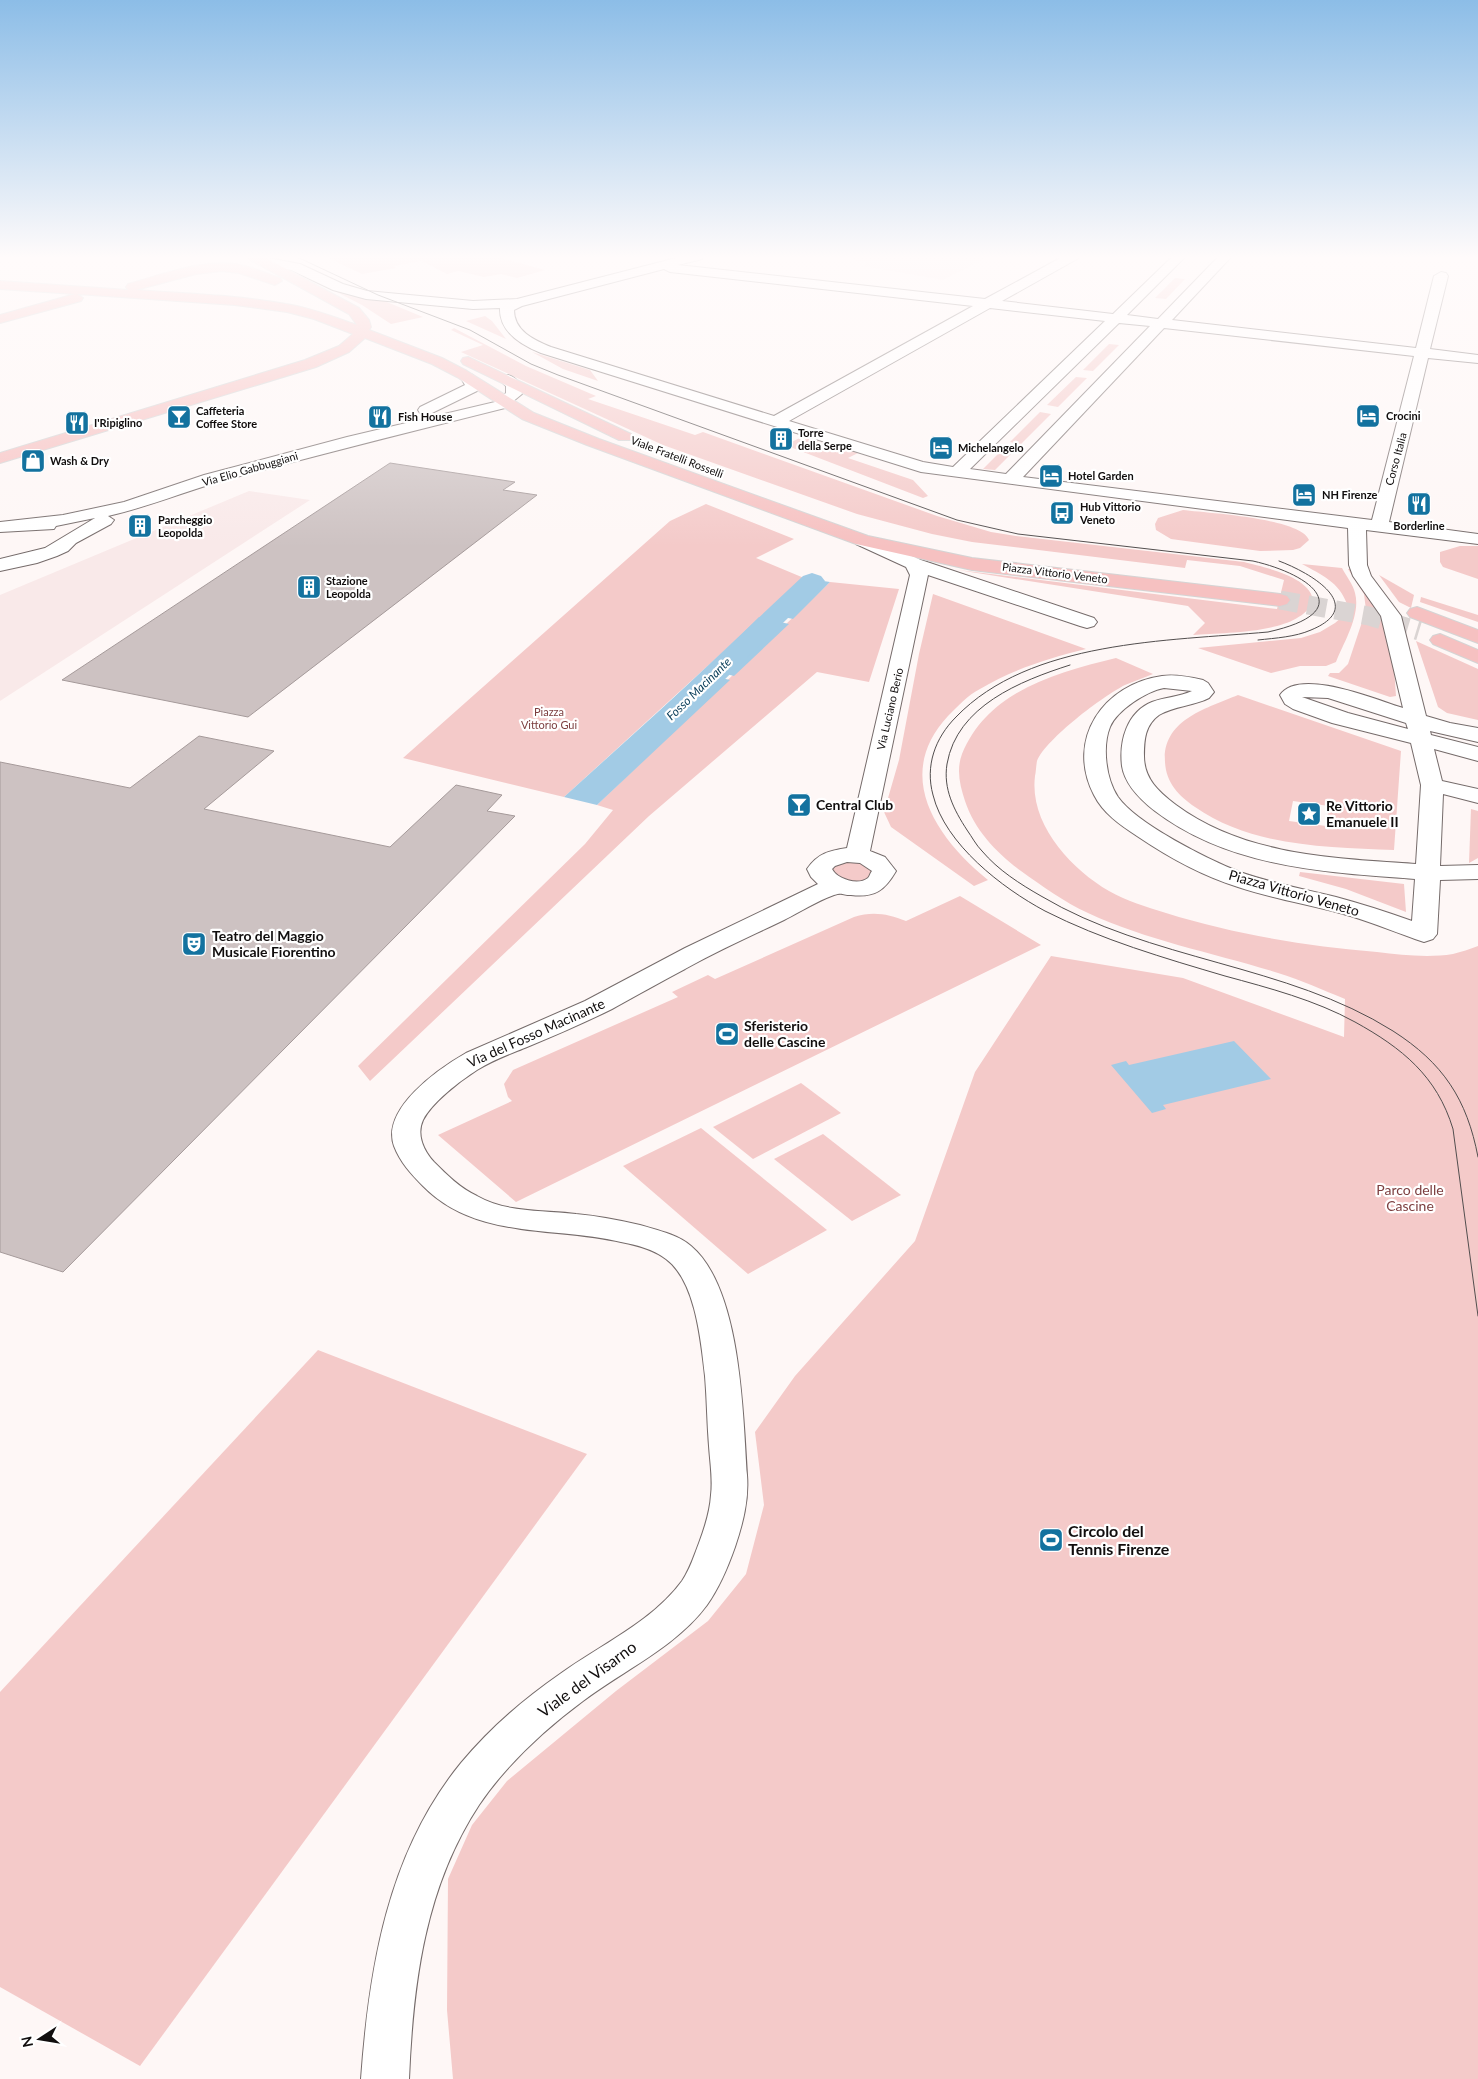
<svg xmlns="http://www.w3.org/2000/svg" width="1478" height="2079" viewBox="0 0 1478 2079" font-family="Lato,sans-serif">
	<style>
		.built { fill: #f9e9e9 }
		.green { fill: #f4cac9; fill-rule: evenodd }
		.water { fill: #a2cbe5 }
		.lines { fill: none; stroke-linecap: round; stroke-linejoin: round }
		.canal { fill: #a2cbe5; fill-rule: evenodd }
		.building { fill: #cdc2c2; stroke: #a59a9a }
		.major-tunnel { stroke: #dad4d3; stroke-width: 19; stroke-dasharray: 19 9; stroke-linecap: butt }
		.minor-casing { stroke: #756b6a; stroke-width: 2 }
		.major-casing { stroke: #d4d4d4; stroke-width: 2 }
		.minor { fill: #fff; fill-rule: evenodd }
		.major { fill: #f6c1c1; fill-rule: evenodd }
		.tram { stroke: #524e4e; stroke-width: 1 }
		.labels { text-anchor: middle; stroke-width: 4.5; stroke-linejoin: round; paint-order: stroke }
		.far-poi-label { font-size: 11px; font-weight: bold; fill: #110e0e; stroke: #fff; text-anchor: start }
		.far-street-label { font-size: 11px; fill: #110e0e; stroke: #fff }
		.far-park-label { font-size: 11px; fill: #7c3e3f; stroke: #fff }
		.far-water-label { font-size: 12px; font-style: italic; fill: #0e415c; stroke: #fff }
		.poi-label { font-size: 14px; font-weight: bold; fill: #110e0e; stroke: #fff; text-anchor: start }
		.street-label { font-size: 14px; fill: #110e0e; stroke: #fff }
		.park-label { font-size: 14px; fill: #7c3e3f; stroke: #fff }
		.near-poi-label { font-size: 16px; font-weight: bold; fill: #110e0e; stroke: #fff; text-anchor: start }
		.near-street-label { font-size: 16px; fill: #110e0e; stroke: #fff }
	</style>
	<rect width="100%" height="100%" fill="#fef7f6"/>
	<!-- built -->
	<g class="built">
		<polygon points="859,256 990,256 943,280 863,266 868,263 850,259"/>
		<polygon points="249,491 310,500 0,701 0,595"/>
	</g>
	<!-- green -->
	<g class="green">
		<polygon points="324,256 503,256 501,258 545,270 517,278 501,274 484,277 458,271 447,274 422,261 393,266 396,268 362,274"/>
		<polygon points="1175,278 1185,279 1166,299 1155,298"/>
		<polygon points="317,282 350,295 382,300 423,317 391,324 362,305"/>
		<polygon points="485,316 492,321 506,339 466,321"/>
		<path d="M 454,328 L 526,366 L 596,396 L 588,399 L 695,435 L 703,432 L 937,516 L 991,532 L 1016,536 L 1244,562 C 1263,567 1313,577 1313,602 C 1297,635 1225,632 1193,635 L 1205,623 L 1188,606 L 958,570 L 1277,609 L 1284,580 L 1240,566 L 1187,560 L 1185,568 L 972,542 L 932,534 L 857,514 L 663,445 L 461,352 L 483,345 L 451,330 Z"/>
		<polygon points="1109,344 1119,345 1093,371 1083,370"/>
		<polygon points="532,352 590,370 598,381 563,369"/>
		<polygon points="1076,377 1087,378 1058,407 1047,405"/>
		<polygon points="1040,412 1051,414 1021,444 1010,442"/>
		<polygon points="802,437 858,453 848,458 913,480 928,496 923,498 785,445"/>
		<polygon points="1002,450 1014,451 995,470 983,469"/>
		<polygon points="706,504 794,539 756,558 804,578 564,797 403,758 670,521"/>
		<path d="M 1183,510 C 1207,513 1301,518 1309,540 L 1300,548 L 1293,550 L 1260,551 L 1171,539 L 1156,530 L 1155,524 L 1158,518 Z"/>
		<polygon points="1460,546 1478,546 1478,579 1443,567 1440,562 1440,552"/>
		<path d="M 1302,564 L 1342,568 C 1346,576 1353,584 1355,593 C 1361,615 1344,642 1336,662 L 1326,666 L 1300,666 L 1271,673 L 1198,648 L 1301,638 L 1320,632 L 1335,623 L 1342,617 L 1347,604 C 1339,582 1322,575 1302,564 Z"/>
		<polygon points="1348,569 1352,569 1383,615 1394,668 1396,696 1390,697 1328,676 1330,673 1339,673 1348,664 1366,610 1364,594"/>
		<polygon points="1379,575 1414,595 1411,608 1399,602"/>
		<polygon points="830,582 899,589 869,682 817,672 649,816 370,1081 358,1066 585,844 613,810 597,805"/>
		<path d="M 933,594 L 1086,649 C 1049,658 1014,669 980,689 C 968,695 958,706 948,716 C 893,775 936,838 988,880 L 974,886 L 891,827 L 884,812 L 899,760 L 919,654 Z"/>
		<polygon points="1421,597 1478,615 1478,622 1420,602"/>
		<polygon points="1416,641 1478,669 1478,720 1447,713 1438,707"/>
		<path d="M 1116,658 L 1153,674 C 1144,678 1134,681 1125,685 C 1103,696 1046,739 1037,761 C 1036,766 1036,772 1035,776 C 1029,824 1071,869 1109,891 C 1126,901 1147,907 1166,913 C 1233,934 1306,946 1377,952 C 1402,955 1428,958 1453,954 C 1461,952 1470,949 1478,946 L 1478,2079 L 453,2079 L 447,2010 L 448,1879 L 472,1825 L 507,1781 L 616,1691 L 708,1621 L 746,1574 L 764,1505 L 755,1432 L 795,1376 L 915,1241 L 975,1072 L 1051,956 L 1183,978 L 1344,1037 L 1345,999 C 1323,990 1301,980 1278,973 C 1215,953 1148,941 1088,913 C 1064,902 1042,886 1021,871 C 997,853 975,831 965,801 C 960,786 956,770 962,754 C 988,691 1055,673 1116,658 Z"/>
		<path d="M 1238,695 L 1401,751 L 1394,850 C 1327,847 1252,847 1195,807 C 1179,796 1166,783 1165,762 C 1162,720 1207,708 1238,695 ZM 1293,801 L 1329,806 L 1326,826 L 1289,821 Z"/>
		<polygon points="1471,809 1478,811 1478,858 1469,863"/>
		<polygon points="867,860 877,877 849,885 825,868 832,861"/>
		<polygon points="1300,872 1404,884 1406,912 1346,889 1299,876"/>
		<path d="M 960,896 L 1041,945 L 516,1202 L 438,1135 L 512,1101 L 508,1097 L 504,1084 L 513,1070 L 678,997 L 672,992 L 708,975 L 715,979 L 854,917 C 873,911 888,914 906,921 Z"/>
		<polygon points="801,1083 841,1113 753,1159 713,1127"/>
		<polygon points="701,1128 827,1230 748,1274 623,1166"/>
		<polygon points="823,1134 901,1195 852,1221 774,1159"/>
		<polygon points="318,1350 587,1454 140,2066 0,1987 0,1692"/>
	</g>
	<!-- water -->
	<g class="water">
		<polygon points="804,578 830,582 793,619 765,613"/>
		<polygon points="759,617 789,624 734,676 707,669"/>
		<polygon points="701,673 730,680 597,805 564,797"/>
		<polygon points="1234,1041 1271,1079 1163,1105 1166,1109 1152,1113 1111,1065 1126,1061 1129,1065"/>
	</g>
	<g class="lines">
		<!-- canal -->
		<polygon class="canal" points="812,573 821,576 825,581 821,586 686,717 676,720 666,717 661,711 666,705 803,576"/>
	</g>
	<!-- building -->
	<g class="building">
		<polygon points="390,463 515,482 503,490 537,495 248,717 62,680"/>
		<polygon points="199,736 274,751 204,809 390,847 456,785 502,795 487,811 515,816 63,1272 0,1252 0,762 130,788"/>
	</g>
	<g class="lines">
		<!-- major-tunnel -->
		<polyline class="major-tunnel" points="1280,600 1369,616 1419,631"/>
		<defs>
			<g id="minor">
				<path d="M 684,256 L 704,256 L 702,259 L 678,265 L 985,299 L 1064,256 L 1079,256 L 1077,259 L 1002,301 L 1113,314 L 1173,256 L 1186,256 L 1127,315 L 1158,319 L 1219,256 L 1232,256 L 1172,320 L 1416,348 L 1434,276 L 1441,272 L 1446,273 L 1448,276 L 1430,349 L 1478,355 L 1478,363 L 1428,358 L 1389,522 L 1478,534 L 1478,544 L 1366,530 L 1367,565 L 1371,576 L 1401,616 L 1426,716 L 1450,723 L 1478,728 L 1478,742 L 1430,731 L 1431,735 L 1478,747 L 1478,761 L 1434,749 L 1442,781 L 1478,789 L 1478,803 L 1443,794 L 1440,866 L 1478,865 L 1478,879 L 1440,880 L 1437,934 L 1433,939 L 1424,942 L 1415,939 C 1390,930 1366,920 1340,913 C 1306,904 1271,898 1238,887 C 1202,876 1168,857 1137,836 C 1120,825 1103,813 1094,795 C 1065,739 1104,684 1162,676 C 1176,674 1190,677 1203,680 L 1208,683 L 1214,692 L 1209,698 C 1193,706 1174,706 1159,715 C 1145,725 1144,740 1144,756 C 1144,779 1159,792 1176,805 C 1245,856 1334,858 1416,864 L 1421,785 L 1411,743 L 1332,723 L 1293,709 L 1285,704 L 1280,695 C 1299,667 1377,700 1403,708 L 1381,616 L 1353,576 L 1349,565 L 1348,528 L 921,472 L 541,353 C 521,345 499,332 500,308 L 473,309 L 366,299 L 333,290 L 291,270 L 258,264 L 257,261 L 263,257 L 300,264 L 343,284 L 367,291 L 473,301 L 517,299 ZM 664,269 L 670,272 L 973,306 L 774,416 L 551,347 C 534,340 514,331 514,310 L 522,306 ZM 990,308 L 1105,321 L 953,467 L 923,462 L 789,421 ZM 1119,323 L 1150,326 L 1006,474 L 970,469 ZM 1164,328 L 1414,356 L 1372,520 L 1023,477 ZM 1164,688 L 1192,691 C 1179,697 1165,697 1152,702 C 1127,712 1119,741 1122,766 C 1125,785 1141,800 1155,811 C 1230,868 1325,872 1415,879 L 1412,921 C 1387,912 1362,904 1336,897 C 1304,889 1271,883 1240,872 C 1209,860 1137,824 1118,797 C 1106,779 1102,747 1110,727 C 1117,710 1147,691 1164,688 ZM 1302,697 L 1328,698 L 1406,723 L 1408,729 L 1348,713 Z"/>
				<polygon points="468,374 473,375 481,385 477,391 432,413 420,413 418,410 420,407 465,385 461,378 463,375"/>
				<path d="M 508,375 C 518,378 520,385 522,394 L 505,408 C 413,431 321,454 229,479 C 188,490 149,507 108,516 L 114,520 L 111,524 L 76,543 L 68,551 L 57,556 L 37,563 L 0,571 L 0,559 L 45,548 L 95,518 L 56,526 L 54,529 L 0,532 L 0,522 L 63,515 L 124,502 L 204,475 L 347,437 L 495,402 L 506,393 L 506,386 L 500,380 L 503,377 Z"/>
				<path d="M 862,535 L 921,560 L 1094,618 L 1097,622 L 1094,626 L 1087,628 L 1080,626 L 928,575 L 870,851 L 885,857 L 896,871 C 885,890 875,898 851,895 C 842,895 843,892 834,895 C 817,901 800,912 784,920 C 751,936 717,951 685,969 C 660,982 636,996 612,1009 C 584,1023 556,1035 527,1047 C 510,1054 493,1060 477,1070 C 460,1081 432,1102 423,1120 C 416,1135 424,1151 434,1162 C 447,1175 460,1188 477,1196 C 507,1213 543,1210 576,1214 C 598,1216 619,1220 640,1225 C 657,1230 677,1234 691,1246 C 741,1288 743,1413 747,1475 C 749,1500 743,1523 735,1547 C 728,1567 719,1588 707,1605 C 676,1647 624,1670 583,1701 C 544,1730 506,1765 479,1805 C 425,1887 413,1983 409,2079 L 361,2079 C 369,1968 388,1852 461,1763 C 489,1729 524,1699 560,1674 C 600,1645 652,1622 682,1581 C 690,1569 694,1556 699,1543 C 705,1527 710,1511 711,1495 C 713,1479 710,1462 709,1446 C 707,1423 707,1399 705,1376 C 701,1342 696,1281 666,1259 C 653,1249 637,1245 621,1242 C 553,1226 476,1240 423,1186 C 411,1174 400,1162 394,1146 C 381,1109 438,1069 466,1053 L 585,1001 L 685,948 L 818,884 L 811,877 L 807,869 C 818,853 829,851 847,848 L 910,575 L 906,567 L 856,544 L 853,540 L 856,536 ZM 847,862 L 860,863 L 872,871 C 870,873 870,876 868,878 C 858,886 837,879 832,869 L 835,866 Z"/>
			</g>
			<g id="major">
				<path d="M 247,256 L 262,256 L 359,308 L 369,320 L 371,327 L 369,330 L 442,358 L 467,371 L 534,413 L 599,439 L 868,536 L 972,558 L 1280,594 L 1287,596 L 1290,600 L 1287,604 L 1280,606 L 972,570 L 856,544 L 587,445 L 522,419 L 457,377 L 432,364 L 365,338 L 349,352 L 316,367 L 0,463 L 0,453 L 305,360 L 339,346 L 353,334 L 314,319 L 287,312 L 235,305 L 77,294 L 83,298 L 81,301 L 0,323 L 0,315 L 75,294 L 0,289 L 0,281 L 128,290 L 126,287 L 128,284 C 162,275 199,260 235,264 C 250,266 265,273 280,278 L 282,281 L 275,285 L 239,273 L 222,271 L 196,274 L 136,290 C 186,294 237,295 286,304 C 311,308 334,317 357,325 L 349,314 L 249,259 Z"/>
				<polygon points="468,357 631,434 633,437 631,440 619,440 463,364 461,361 463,358"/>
				<polygon points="1417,607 1478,630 1478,643 1410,617 1407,613 1410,609"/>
				<polygon points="1440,634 1478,650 1478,663 1433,644 1430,640 1433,636"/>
			</g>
		</defs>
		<!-- minor casing -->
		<use href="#minor" class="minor-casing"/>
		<!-- major casing -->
		<use href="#major" class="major-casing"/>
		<!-- minor -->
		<use href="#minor" class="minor"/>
		<!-- major -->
		<use href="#major" class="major"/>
		<!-- tram -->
		<g class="tram">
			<path d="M 295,256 L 378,295 L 470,330 L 531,364 L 558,375 L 957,520 L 1018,534 L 1253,561 C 1314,575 1358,612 1268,632 C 1168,641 1030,640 956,717 C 935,738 925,766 933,795 C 945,844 1002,888 1045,911 C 1102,940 1164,958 1225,976 C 1269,988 1315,1000 1355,1022 C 1402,1048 1437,1076 1453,1129 L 1478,1316"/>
			<path d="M 1258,640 C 1276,638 1295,637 1311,630 C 1369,606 1309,572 1279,561"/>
			<path d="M 1070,665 C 1020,681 957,706 947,764 C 943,789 954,810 967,830 C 972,837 976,845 982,851 C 998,870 1020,884 1041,896 C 1150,961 1287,964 1393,1031 C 1443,1063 1467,1099 1478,1157"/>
		</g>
	</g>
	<!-- sky -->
	<linearGradient id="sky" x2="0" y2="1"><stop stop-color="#8cbde7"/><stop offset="0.47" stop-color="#fffbfb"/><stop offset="1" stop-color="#fffbfb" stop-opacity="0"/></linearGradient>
	<rect width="1478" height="547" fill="url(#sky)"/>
	<!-- icons -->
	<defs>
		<symbol id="hotel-square" viewBox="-11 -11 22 22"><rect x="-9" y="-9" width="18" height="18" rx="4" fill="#13729f" stroke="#fff"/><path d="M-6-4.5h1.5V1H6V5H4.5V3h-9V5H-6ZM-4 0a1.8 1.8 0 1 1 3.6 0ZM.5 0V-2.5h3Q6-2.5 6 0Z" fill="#fff"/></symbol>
		<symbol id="bar-square" viewBox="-11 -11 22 22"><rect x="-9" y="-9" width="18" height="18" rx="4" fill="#13729f" stroke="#fff"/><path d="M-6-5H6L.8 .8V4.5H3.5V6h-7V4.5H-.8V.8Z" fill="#fff"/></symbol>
		<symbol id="restaurant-square" viewBox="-11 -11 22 22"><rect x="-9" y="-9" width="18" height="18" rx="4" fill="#13729f" stroke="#fff"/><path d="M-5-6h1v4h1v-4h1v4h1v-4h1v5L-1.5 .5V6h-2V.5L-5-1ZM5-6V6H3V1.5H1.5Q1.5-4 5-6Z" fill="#fff"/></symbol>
		<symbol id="building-square" viewBox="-11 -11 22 22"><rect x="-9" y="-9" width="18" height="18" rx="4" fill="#13729f" stroke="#fff"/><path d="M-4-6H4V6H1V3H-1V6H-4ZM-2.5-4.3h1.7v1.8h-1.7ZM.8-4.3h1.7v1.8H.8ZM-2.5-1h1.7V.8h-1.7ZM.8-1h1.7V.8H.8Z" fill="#fff"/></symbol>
		<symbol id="shop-square" viewBox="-11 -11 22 22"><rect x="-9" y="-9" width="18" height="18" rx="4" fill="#13729f" stroke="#fff"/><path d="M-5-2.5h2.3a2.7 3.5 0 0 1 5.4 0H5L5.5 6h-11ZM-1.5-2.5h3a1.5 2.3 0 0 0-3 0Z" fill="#fff"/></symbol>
		<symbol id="bus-square" viewBox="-11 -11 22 22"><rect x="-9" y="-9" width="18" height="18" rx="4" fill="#13729f" stroke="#fff"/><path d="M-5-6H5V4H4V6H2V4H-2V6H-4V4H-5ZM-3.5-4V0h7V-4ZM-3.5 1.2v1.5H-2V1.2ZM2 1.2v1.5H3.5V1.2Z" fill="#fff"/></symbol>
		<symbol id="sight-square" viewBox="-11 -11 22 22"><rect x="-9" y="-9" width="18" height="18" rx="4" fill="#13729f" stroke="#fff"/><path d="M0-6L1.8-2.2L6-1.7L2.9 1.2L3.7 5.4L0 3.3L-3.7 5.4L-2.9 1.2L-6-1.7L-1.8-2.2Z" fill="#fff"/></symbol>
		<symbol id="theatre-square" viewBox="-11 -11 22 22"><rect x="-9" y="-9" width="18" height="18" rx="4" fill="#13729f" stroke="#fff"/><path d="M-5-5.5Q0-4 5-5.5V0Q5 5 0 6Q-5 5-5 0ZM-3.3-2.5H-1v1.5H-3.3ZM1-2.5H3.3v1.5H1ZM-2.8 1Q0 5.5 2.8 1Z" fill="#fff"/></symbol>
		<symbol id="stadium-square" viewBox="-11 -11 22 22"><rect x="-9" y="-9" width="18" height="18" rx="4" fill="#13729f" stroke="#fff"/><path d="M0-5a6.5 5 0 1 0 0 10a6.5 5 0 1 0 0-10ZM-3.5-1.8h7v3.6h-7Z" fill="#fff"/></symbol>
	</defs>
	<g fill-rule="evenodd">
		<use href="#hotel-square" x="1354" y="402" width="28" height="28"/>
		<use href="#bar-square" x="165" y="403" width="28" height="28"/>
		<use href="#restaurant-square" x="366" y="403" width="28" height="28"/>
		<use href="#restaurant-square" x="63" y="409" width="28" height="28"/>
		<use href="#building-square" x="767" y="425" width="28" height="28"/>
		<use href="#hotel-square" x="927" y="434" width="28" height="28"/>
		<use href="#shop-square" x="19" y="447" width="28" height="28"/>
		<use href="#hotel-square" x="1037" y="462" width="28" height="28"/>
		<use href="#hotel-square" x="1290" y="481" width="28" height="28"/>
		<use href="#restaurant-square" x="1405" y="490" width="28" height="28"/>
		<use href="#bus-square" x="1048" y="499" width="28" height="28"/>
		<use href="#building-square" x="126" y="512" width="28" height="28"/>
		<use href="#building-square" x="295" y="573" width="28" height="28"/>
		<use href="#bar-square" x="785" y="791" width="28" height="28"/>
		<use href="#sight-square" x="1295" y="800" width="28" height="28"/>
		<use href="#theatre-square" x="180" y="930" width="28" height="28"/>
		<use href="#stadium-square" x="713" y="1020" width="28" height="28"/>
		<use href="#stadium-square" x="1037" y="1526" width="28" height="28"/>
	</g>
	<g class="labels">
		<!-- far-poi labels -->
		<g class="far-poi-label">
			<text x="196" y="415">Caffeteria<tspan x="196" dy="13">Coffee Store</tspan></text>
			<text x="1386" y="420">Crocini</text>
			<text x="398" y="421">Fish House</text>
			<text x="94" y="427">I'Ripiglino</text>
			<text x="798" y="437">Torre<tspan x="798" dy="13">della Serpe</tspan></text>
			<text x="958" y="452">Michelangelo</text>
			<text x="50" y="465">Wash &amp; Dry</text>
			<text x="1068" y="480">Hotel Garden</text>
			<text x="1322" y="499">NH Firenze</text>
			<text x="1080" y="511">Hub Vittorio<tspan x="1080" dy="13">Veneto</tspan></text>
			<text x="158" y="524">Parcheggio<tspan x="158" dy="13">Leopolda</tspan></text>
			<text x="1419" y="530" text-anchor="middle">Borderline</text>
			<text x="326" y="585">Stazione<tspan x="326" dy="13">Leopolda</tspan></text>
		</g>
		<!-- far-street labels -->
		<g class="far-street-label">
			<text transform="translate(677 457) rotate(21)" y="4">Viale Fratelli Rosselli</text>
			<text transform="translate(1396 459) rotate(-75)" y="4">Corso Italia</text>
			<text transform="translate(250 469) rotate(-16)" y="4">Via Elio Gabbuggiani</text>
			<text transform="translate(1055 573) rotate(7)" y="4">Piazza Vittorio Veneto</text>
			<text transform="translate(890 709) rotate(-77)" y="4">Via Luciano Berio</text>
		</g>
		<!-- far-park labels -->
		<g class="far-park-label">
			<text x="549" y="716">Piazza<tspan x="549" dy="13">Vittorio Gui</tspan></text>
		</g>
		<!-- far-water labels -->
		<g class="far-water-label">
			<text transform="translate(699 689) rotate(-44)" y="4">Fosso Macinante</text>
		</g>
		<!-- poi labels -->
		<g class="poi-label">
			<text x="816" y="810">Central Club</text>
			<text x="1326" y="811">Re Vittorio<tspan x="1326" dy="16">Emanuele II</tspan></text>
			<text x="212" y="941">Teatro del Maggio<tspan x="212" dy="16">Musicale Fiorentino</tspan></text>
			<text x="744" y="1031">Sferisterio<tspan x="744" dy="16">delle Cascine</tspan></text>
		</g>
		<!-- street labels -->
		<g class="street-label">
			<text transform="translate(1294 893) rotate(16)" y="5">Piazza Vittorio Veneto</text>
			<text transform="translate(536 1033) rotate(-24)" y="5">Via del Fosso Macinante</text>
		</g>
		<!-- park labels -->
		<g class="park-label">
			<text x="1410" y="1195">Parco delle<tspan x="1410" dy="16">Cascine</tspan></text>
		</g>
		<!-- near-poi labels -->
		<g class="near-poi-label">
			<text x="1068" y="1537">Circolo del<tspan x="1068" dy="18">Tennis Firenze</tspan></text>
		</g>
		<!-- near-street labels -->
		<g class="near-street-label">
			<text transform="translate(587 1679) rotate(-36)" y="6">Viale del Visarno</text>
		</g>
	</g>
	<!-- north arrow -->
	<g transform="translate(40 2039) rotate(258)" stroke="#ffffff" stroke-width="4" paint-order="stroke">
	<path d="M0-4L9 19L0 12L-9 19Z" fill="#110e0e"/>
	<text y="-8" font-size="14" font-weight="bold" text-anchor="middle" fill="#110e0e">N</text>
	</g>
</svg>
